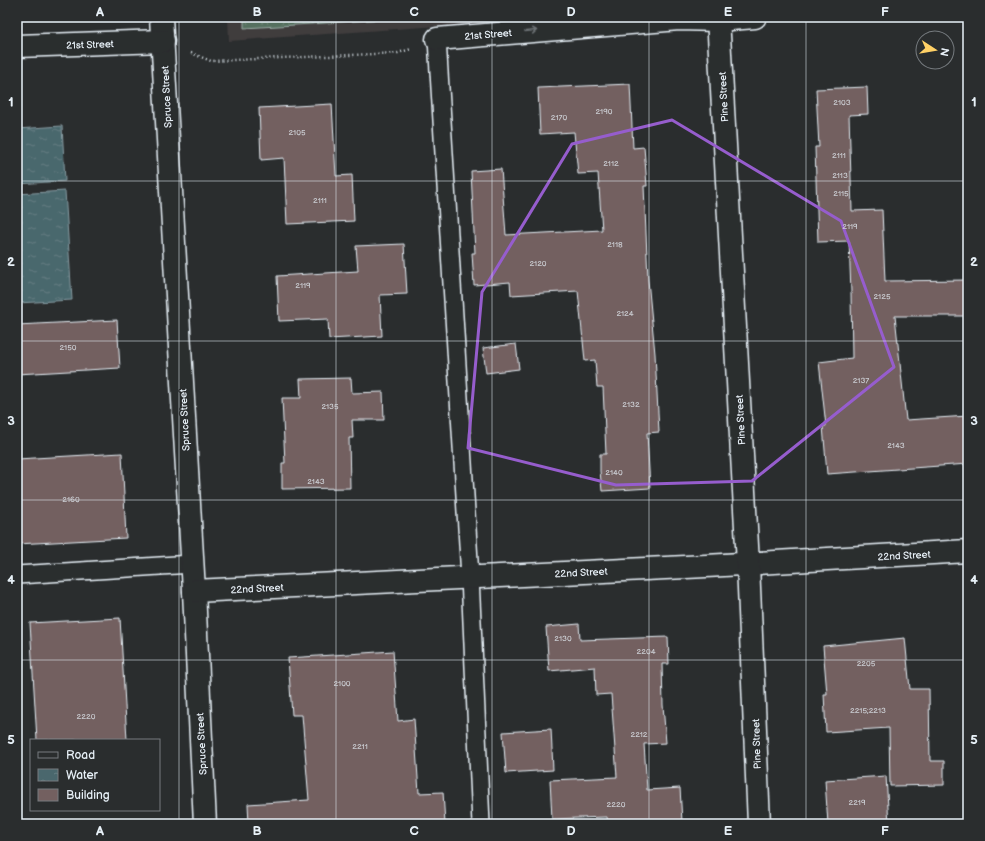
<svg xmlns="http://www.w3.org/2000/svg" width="985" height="841" viewBox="0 0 985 841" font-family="'Balsamiq Sans',sans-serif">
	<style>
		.built { fill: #403c3d }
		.park { fill: url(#park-crowns); stroke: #9eb0ab }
		.pitch { fill: #55705e; stroke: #9eb0ab }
		.water { fill: url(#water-ripples); stroke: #899ea5 }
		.building { fill: #736060; stroke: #e8f1f8 }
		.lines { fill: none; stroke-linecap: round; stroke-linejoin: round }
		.service-casing { stroke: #e8f1f8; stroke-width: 20 }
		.minor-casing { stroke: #e8f1f8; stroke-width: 25 }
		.tertiary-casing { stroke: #e8f1f8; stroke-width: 25 }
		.path { stroke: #e8f1f8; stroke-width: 2.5; stroke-dasharray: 1 3; stroke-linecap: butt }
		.service { stroke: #2a2d2e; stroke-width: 17 }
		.minor { stroke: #2a2d2e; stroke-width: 22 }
		.tertiary { stroke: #2a2d2e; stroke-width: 22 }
		.oneway { stroke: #6c7275 }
		.marked { fill: none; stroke: #965dcd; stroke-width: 3; stroke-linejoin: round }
		.grid { fill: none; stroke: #e8f1f8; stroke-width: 1; stroke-opacity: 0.55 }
		.labels { text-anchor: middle; stroke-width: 3; stroke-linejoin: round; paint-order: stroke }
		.number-label { font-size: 8px; fill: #cbcdd2 }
		.street-label { font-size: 10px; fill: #e8f1f8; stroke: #2a2d2e }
		.neatline { fill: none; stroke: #e8f1f8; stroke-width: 1.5 }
		.grid-label { font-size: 13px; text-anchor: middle; font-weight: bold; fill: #e8f1f8 }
	</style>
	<defs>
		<pattern id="park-crowns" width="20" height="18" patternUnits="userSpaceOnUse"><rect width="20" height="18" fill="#55705e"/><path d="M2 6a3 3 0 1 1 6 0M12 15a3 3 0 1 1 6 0" fill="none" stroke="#6d8576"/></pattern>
		<pattern id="water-ripples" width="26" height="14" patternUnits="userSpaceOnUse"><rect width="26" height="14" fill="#4a676d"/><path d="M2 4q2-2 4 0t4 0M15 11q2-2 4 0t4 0" fill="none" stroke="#647d83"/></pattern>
	</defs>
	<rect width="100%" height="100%" fill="#2a2d2e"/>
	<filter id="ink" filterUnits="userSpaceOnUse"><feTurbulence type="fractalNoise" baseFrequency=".025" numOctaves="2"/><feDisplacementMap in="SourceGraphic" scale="8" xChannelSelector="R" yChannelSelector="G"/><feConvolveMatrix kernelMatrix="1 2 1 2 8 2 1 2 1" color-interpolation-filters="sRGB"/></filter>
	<g filter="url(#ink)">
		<!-- built -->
		<polygon class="built" points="228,17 563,17 229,41"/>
		<!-- park -->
		<polygon class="park" points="244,17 312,17 312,24 244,28"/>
		<!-- pitch -->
		<polygon class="pitch" points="312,17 414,17 312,24"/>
		<!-- water -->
		<g class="water">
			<polygon points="62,126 65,181 17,184 17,129"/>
			<polygon points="65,191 72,300 17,303 17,194"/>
		</g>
		<!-- building -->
		<g class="building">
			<polygon points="630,84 633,148 644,147 647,186 644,186 648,280 655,354 659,432 647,433 650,488 602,491 600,471 600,454 606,454 603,387 597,387 595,360 585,361 578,291 511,295 510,282 474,285 472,253 475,253 471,171 501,169 506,235 602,230 598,173 578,174 574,132 540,134 538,88"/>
			<polygon points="867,87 868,114 849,115 852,211 882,210 885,281 968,280 968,316 895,316 906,420 968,416 968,464 827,474 823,426 826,426 819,362 852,358 851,292 849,241 818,242 815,147 819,147 816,89"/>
			<polygon points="332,104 336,176 352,175 354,221 287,224 284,158 261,160 259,108"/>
			<polygon points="404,244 407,294 380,295 382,336 329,339 328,319 279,321 277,276 358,271 356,246"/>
			<polygon points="117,320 120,368 17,374 17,325"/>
			<polygon points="516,344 519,369 486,373 483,348"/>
			<polygon points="351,378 352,393 383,392 384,420 352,420 353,438 349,438 350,488 282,489 282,463 285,463 282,398 301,398 300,379"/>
			<polygon points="122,453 126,538 17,544 17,459"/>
			<polygon points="120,618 127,740 37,740 30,623"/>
			<polygon points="579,624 580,640 668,637 669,664 662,664 663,705 666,743 644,744 647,790 680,788 682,822 649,823 649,824 608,824 607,817 552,819 550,780 617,777 611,694 596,695 595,667 549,671 546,627"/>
			<polygon points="905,638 910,689 929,689 930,761 944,761 944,785 890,786 889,728 826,732 824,694 827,694 823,646"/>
			<polygon points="393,651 398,721 414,719 419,793 443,792 445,824 249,824 248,804 309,800 302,715 292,715 288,658"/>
			<polygon points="551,729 553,770 506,773 503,732"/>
			<polygon points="886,776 889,824 828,824 825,780"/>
		</g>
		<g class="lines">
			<defs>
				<g id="service">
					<polyline points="437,39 470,577 481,824"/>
					<polyline points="17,575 192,564"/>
				</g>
				<g id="minor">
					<polyline points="161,17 194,591 205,824"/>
					<polyline points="437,39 679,19 718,20 755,17"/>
					<polyline points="17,46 163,41"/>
					<polyline points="194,591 706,566 968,551"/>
				</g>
				<polyline id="tertiary" points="718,17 748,564 759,824"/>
			</defs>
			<!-- service casing -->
			<use href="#service" class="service-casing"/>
			<!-- minor casing -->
			<use href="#minor" class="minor-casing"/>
			<!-- tertiary casing -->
			<use href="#tertiary" class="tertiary-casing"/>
			<!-- path -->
			<polyline class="path" points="191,53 211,61 398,53 411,49"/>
			<!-- service -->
			<use href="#service" class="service"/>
			<!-- minor -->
			<use href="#minor" class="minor"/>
			<!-- tertiary -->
			<use href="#tertiary" class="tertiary"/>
		</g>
		<!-- one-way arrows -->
		<defs><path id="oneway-shaft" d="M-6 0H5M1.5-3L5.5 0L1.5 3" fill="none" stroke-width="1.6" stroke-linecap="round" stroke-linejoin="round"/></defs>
		<use class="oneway" href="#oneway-shaft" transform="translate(531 31) rotate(-5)"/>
	</g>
	<!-- marked area -->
	<path class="marked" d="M 672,120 L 841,221 L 894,367 L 752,481 L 616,485 L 468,448 L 482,292 L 572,144 Z"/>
	<!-- grid -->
	<path class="grid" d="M 179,17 L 179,824M 336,17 L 336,824M 492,17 L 492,824M 649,17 L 649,824M 806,17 L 806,824M 17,181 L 968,181M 17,341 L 968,341M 17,500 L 968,500M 17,660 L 968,660"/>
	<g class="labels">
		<!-- number labels -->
		<g class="number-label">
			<text x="842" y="105">2103</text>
			<text x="604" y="114">2190</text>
			<text x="559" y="120">2170</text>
			<text x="297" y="135">2105</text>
			<text x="839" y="158">2111</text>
			<text x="611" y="166">2112</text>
			<text x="840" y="178">2113</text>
			<text x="841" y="196">2115</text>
			<text x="320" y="203">2111</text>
			<text x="850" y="229">2119</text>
			<text x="615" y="247">2118</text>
			<text x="538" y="266">2120</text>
			<text x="303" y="288">2119</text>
			<text x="882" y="299">2125</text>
			<text x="625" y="316">2124</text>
			<text x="68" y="350">2150</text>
			<text x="861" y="383">2137</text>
			<text x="631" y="407">2132</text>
			<text x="330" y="409">2135</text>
			<text x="896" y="448">2143</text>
			<text x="614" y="475">2140</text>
			<text x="316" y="484">2143</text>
			<text x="71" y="502">2160</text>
			<text x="563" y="641">2130</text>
			<text x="646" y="654">2204</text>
			<text x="866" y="666">2205</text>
			<text x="342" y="686">2100</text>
			<text x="868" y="713">2215;2213</text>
			<text x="86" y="719">2220</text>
			<text x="639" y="737">2212</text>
			<text x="360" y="749">2211</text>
			<text x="857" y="805">2219</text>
			<text x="616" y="807">2220</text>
		</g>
		<!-- street labels -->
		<g class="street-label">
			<text transform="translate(488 34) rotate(-5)" y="4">21st Street</text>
			<text transform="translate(90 44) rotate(-2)" y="4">21st Street</text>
			<text transform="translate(166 97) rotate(-93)" y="4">Spruce Street</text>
			<text transform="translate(723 97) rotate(-93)" y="4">Pine Street</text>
			<text transform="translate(184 420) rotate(-93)" y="4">Spruce Street</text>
			<text transform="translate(740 420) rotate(-93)" y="4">Pine Street</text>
			<text transform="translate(904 555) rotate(-3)" y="4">22nd Street</text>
			<text transform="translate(581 572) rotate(-3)" y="4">22nd Street</text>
			<text transform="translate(257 588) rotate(-3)" y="4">22nd Street</text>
			<text transform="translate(201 744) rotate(-93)" y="4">Spruce Street</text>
			<text transform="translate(756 744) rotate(-92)" y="4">Pine Street</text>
		</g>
	</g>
	<!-- margin -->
	<rect width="985" height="841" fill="none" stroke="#2a2d2e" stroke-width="44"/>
	<!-- legend -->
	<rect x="30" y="739" width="130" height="72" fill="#2a2d2e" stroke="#767b7f"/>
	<rect x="38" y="752" width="20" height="6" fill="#2a2d2e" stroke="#767b7f"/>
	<text x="66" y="759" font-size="12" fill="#e8f1f8">Road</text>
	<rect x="38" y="769" width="20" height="12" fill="url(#water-ripples)" stroke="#767b7f"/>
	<text x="66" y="779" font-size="12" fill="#e8f1f8">Water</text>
	<rect x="38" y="789" width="20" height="12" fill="#736060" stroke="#767b7f"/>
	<text x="66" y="799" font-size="12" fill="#e8f1f8">Building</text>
	<!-- north arrow -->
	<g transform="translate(935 50) rotate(102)"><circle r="19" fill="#2a2d2e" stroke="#767b7f"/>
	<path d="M0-3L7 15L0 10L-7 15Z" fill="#ffd166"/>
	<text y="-6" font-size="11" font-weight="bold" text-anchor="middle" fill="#e8f1f8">N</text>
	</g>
	<rect x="22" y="22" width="941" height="797" class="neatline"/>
	<g class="grid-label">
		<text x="100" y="16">A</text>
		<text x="257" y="16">B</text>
		<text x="414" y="16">C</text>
		<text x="571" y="16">D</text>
		<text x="728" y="16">E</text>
		<text x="885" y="16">F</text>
		<text x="11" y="106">1</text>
		<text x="974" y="106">1</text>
		<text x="11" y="266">2</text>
		<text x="974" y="266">2</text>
		<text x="11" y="425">3</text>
		<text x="974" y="425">3</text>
		<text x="11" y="584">4</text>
		<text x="974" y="584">4</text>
		<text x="11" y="744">5</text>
		<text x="974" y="744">5</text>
		<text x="100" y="835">A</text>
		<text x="257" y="835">B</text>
		<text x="414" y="835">C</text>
		<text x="571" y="835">D</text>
		<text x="728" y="835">E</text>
		<text x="885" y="835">F</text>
	</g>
</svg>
